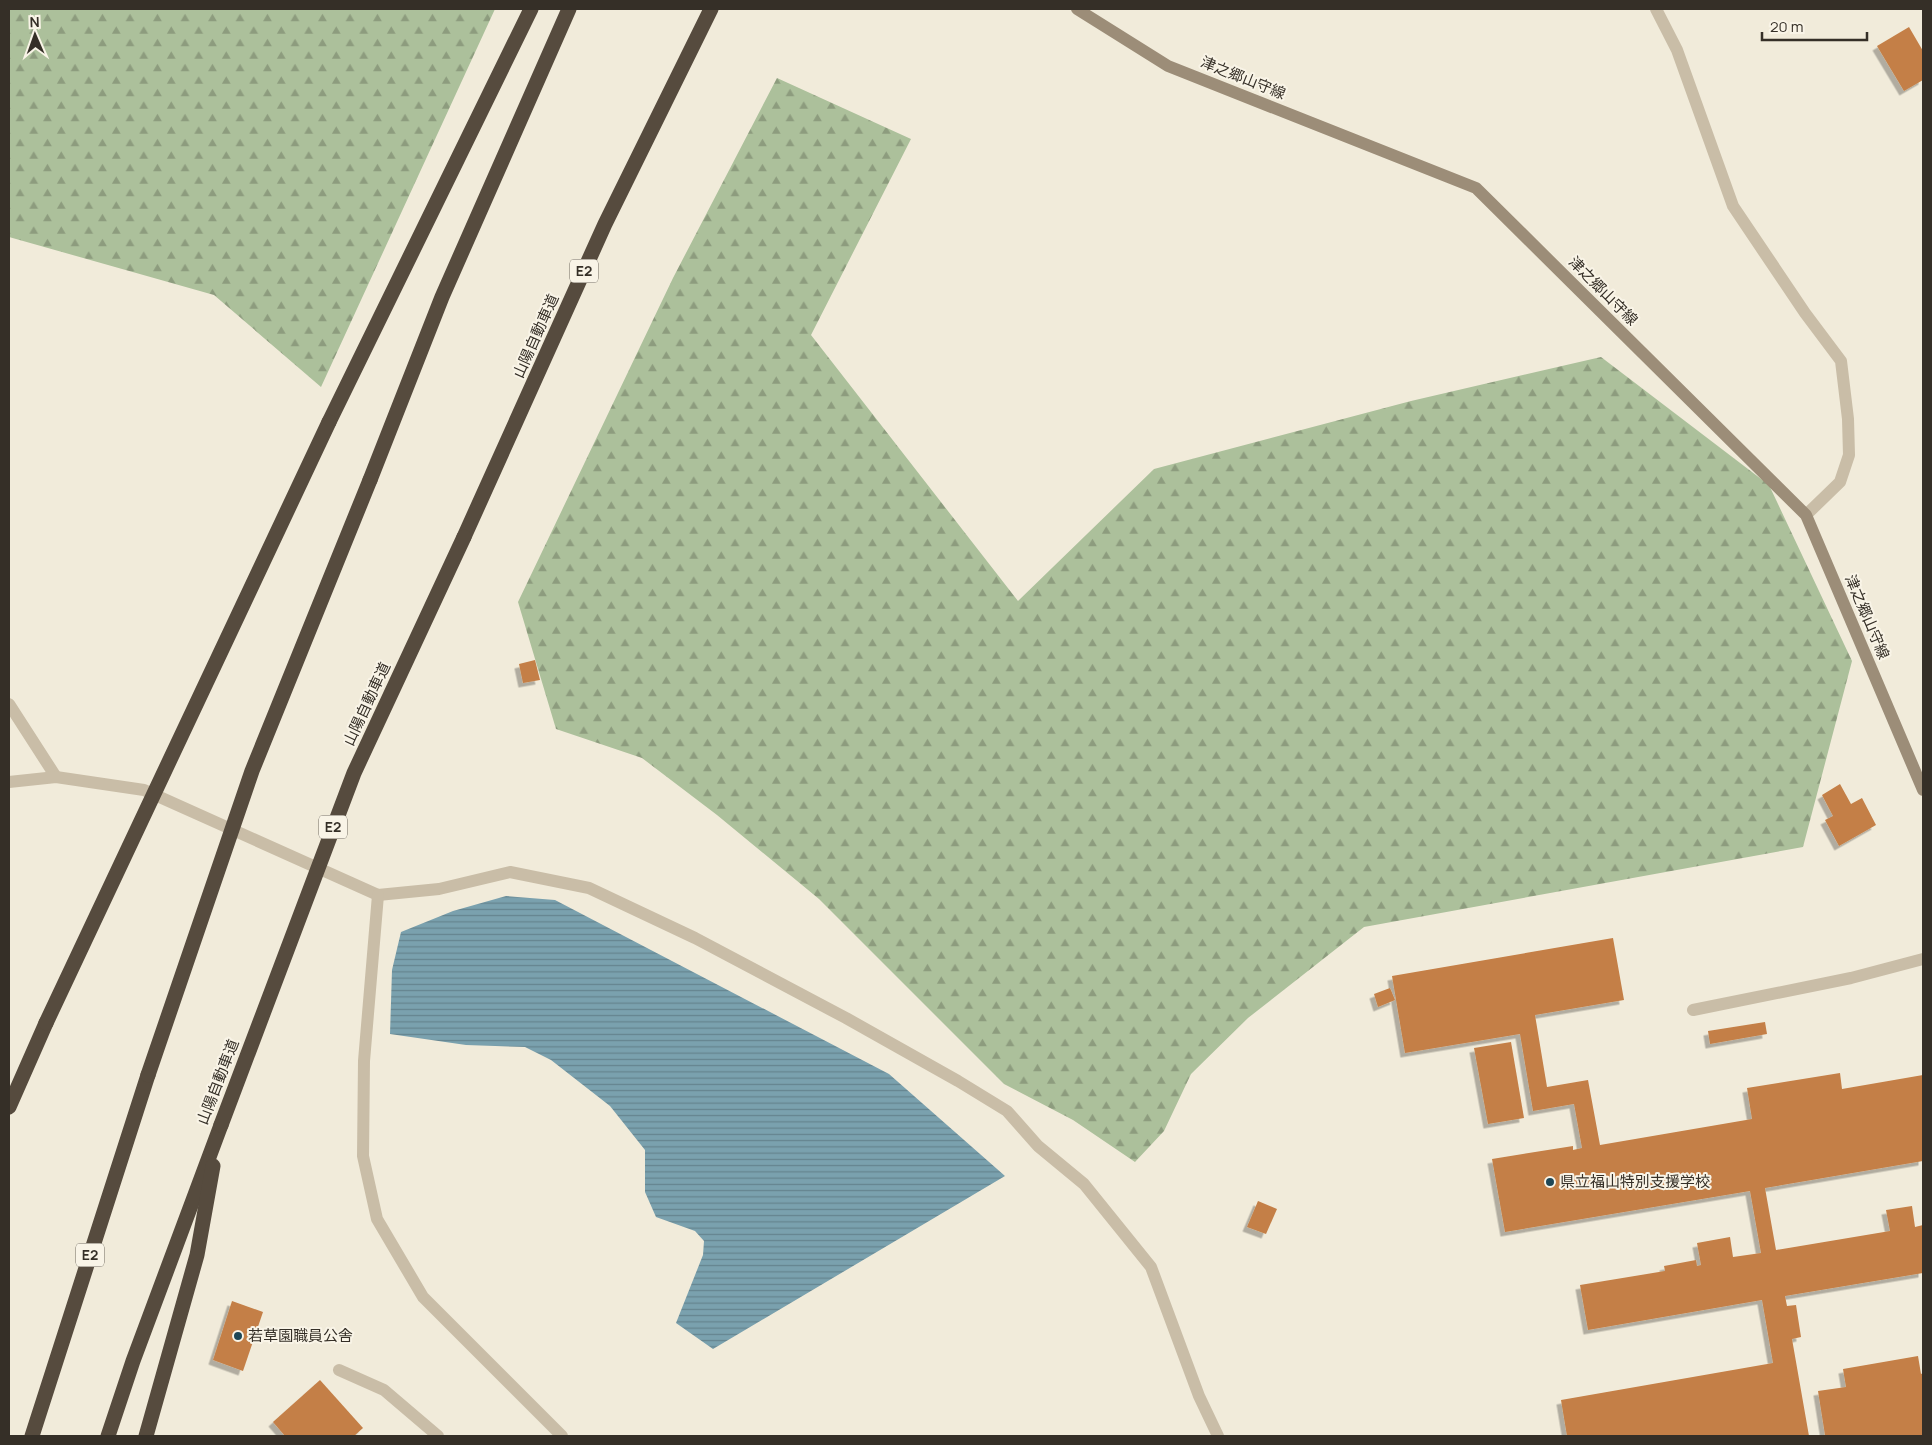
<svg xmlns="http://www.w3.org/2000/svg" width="1932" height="1445" viewBox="0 0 1932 1445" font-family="Manrope,'Noto Sans JP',sans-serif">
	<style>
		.forest { fill: url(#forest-firs) }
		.water { fill: url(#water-rules) }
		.building { fill: #c47f46; filter: url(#shadow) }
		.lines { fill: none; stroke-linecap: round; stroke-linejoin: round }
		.service { stroke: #c9bda7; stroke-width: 12 }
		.minor { stroke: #c9bda7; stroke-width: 12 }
		.tertiary { stroke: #c9bda7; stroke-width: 12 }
		.secondary { stroke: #9c8d78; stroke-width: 12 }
		.motorway { stroke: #564b3e; stroke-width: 15 }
		.motorway-bridge { stroke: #564b3e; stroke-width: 15 }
		.poi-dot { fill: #1d4656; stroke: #f9f4e7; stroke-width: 2 }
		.labels { text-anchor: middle; stroke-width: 4; stroke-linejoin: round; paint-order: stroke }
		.shield { fill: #f9f4e7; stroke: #706a61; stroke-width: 1 }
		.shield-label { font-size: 14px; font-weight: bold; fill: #352f27 }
		.street-label { font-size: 15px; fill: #352f27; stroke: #f9f4e7 }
		.poi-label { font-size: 15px; fill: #352f27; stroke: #f9f4e7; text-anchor: start }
	</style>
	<defs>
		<pattern id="forest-firs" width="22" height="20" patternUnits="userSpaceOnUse" patternTransform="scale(1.25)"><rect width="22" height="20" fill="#acc09b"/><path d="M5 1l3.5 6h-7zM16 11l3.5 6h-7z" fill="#8d9c7e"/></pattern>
		<pattern id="water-rules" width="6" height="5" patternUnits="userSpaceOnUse" patternTransform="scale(1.25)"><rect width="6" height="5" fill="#7aa1ae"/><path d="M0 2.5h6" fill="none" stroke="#65848e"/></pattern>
		<filter id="shadow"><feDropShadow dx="-4.5" dy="4.5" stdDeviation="0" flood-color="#0004"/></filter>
	</defs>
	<rect width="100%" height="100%" fill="#f1ebda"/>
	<!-- forest -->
	<g class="forest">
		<polygon points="9,9 495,9 321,387 214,295 9,237"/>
		<polygon points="777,78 911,139 811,335 1018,601 1154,469 1411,401 1601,357 1769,485 1852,661 1803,847 1364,927 1248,1018 1191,1074 1164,1131 1135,1162 1073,1120 1004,1084 819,899 717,815 642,758 556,729 518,602 673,278"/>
	</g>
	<!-- water -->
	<polygon class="water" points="506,896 555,900 889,1074 1005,1176 713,1349 676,1323 703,1255 704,1241 695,1231 656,1217 645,1192 645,1150 610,1106 551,1060 525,1047 466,1045 390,1034 392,970 401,932 453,911"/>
	<!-- building -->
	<g class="building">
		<polygon points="1909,27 1923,51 1923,80 1904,91 1877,46"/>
		<polygon points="535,660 540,680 523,683 519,664"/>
		<polygon points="1840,784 1851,804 1862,798 1876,825 1839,846 1825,820 1833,816 1822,795"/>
		<polygon points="1613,938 1624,1000 1535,1015 1547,1087 1588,1080 1600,1145 1752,1119 1747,1088 1840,1073 1842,1089 1923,1075 1923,1161 1765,1188 1776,1250 1890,1231 1886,1210 1912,1206 1915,1227 1923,1225 1923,1273 1785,1296 1787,1306 1796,1305 1801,1337 1792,1339 1809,1436 1567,1436 1561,1400 1773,1363 1762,1300 1588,1330 1580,1285 1665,1271 1664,1266 1696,1260 1697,1266 1701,1265 1697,1243 1730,1237 1733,1257 1761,1253 1750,1191 1505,1232 1492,1159 1573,1146 1573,1150 1582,1148 1574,1104 1533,1111 1520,1034 1405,1053 1392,976"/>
		<polygon points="1390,988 1395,1000 1378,1007 1374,994"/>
		<polygon points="1765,1022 1767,1034 1710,1044 1708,1031"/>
		<polygon points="1511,1042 1524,1118 1488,1124 1474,1048"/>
		<polygon points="1258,1201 1277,1209 1266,1234 1247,1227"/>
		<polygon points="232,1301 263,1312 243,1371 213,1360"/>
		<polygon points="1918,1356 1921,1374 1923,1373 1923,1436 1821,1436 1825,1435 1818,1391 1846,1387 1843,1369"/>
		<polygon points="320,1380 363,1428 354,1436 285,1436 273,1422"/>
	</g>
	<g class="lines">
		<!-- service -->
		<g class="service">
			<polyline points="1693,1010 1851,978 1923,959"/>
			<polyline points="339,1370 384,1390 438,1436"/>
		</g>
		<!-- minor -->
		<g class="minor">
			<polyline points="1656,9 1677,50 1733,206 1805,313 1841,361 1848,419 1849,455 1840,482 1806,515"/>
			<polyline points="9,704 56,777"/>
		</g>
		<!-- tertiary -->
		<g class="tertiary">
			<polyline points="9,782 56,777 144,790 378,895 439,889 510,872 589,888 695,938 846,1018 958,1081 1007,1111 1038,1146 1084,1184 1151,1267 1199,1396 1218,1436"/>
			<polyline points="378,895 364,1061 363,1156 377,1219 423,1297 562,1436"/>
		</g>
		<!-- secondary -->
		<polyline class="secondary" points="1077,9 1168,66 1476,188 1806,515 1923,790"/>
		<!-- motorway -->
		<g class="motorway">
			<polyline points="329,422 531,9"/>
			<polyline points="370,480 442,297 569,9"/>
			<polyline points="464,537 605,224 711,9"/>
			<polyline points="9,1107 46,1023"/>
			<polyline points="32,1436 148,1075"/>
			<polyline points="108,1436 133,1361 221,1125"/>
			<polyline points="146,1436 197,1255 213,1166"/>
		</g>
		<!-- motorway-bridge -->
		<g class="motorway-bridge">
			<polyline points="46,1023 329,422"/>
			<polyline points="148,1075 252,771 370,480"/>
			<polyline points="221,1125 354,773 464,537"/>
		</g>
	</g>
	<!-- markers -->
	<g class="poi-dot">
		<circle cx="1550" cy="1182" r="5"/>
		<circle cx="238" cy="1336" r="5"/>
	</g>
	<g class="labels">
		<!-- shield labels -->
		<g class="shield">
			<rect x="570" y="259.5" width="28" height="23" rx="4"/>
			<rect x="319" y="815.5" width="28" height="23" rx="4"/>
			<rect x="76" y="1243.5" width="28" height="23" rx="4"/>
		</g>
		<g class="shield-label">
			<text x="584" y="276">E2</text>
			<text x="333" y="832">E2</text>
			<text x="90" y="1260">E2</text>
		</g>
		<!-- street labels -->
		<g class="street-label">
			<text transform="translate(1243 78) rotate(22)" y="5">津之郷山守線</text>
			<text transform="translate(1603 291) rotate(45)" y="5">津之郷山守線</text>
			<text transform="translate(536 336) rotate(-66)" y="5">山陽自動車道</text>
			<text transform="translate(1867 617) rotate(67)" y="5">津之郷山守線</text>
			<text transform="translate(367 704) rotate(-65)" y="5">山陽自動車道</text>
			<text transform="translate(218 1082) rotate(-69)" y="5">山陽自動車道</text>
		</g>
		<!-- poi labels -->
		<g class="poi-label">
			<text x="1560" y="1187">県立福山特別支援学校</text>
			<text x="248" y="1341">若草園職員公舎</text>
		</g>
	</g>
	<!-- border -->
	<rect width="1932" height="1445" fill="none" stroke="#352f27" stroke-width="20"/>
	<!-- north arrow -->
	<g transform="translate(35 35) rotate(358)" stroke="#f9f4e7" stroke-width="4" paint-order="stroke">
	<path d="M0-4L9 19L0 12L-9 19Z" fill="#352f27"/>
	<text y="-8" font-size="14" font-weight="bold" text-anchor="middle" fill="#352f27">N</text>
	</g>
	<!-- scale -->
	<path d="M1762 32v8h105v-8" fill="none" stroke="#352f27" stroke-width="2.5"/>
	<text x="1770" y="32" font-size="15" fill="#352f27" stroke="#f9f4e7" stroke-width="4" paint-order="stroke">20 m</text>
</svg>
